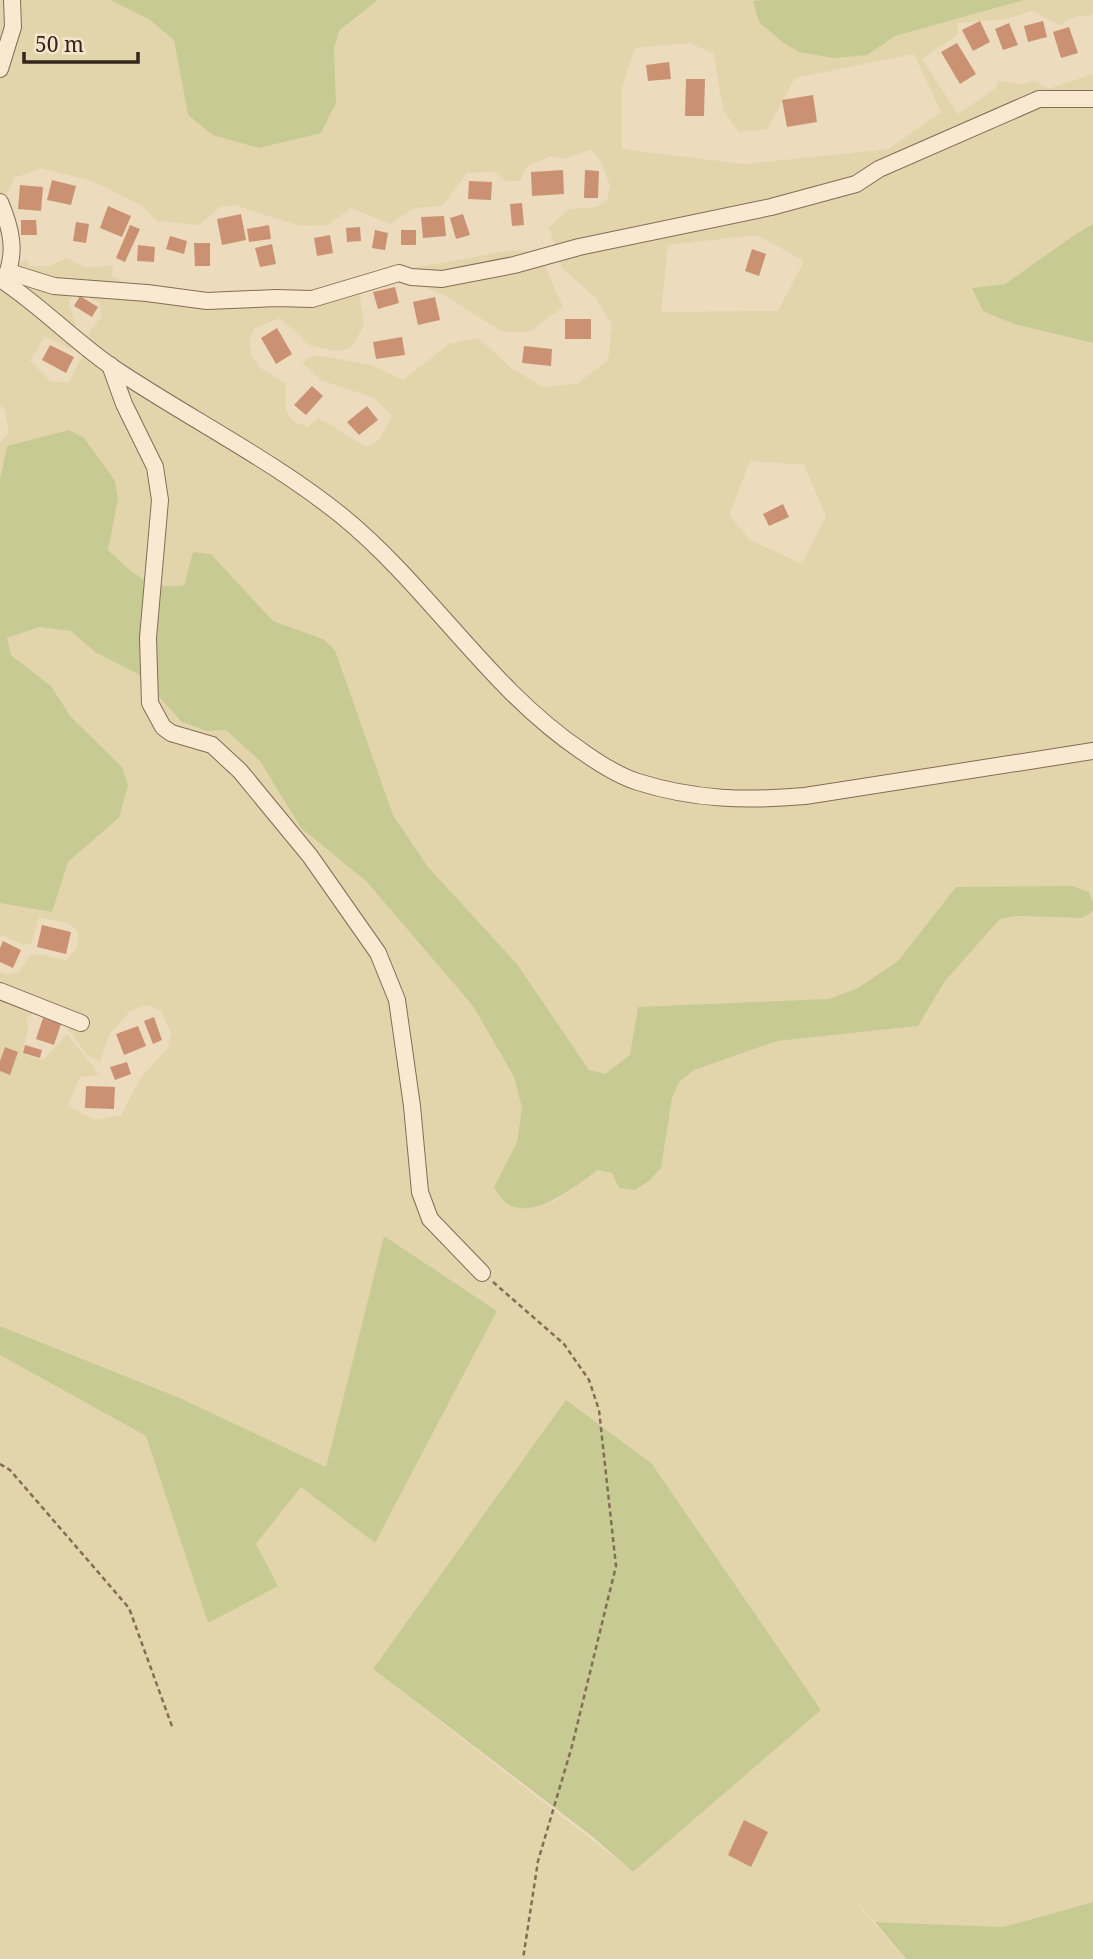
<svg xmlns="http://www.w3.org/2000/svg" width="1093" height="1959" viewBox="0 0 1093 1959" font-family="'Noto Serif',serif">
	<style>
		.farmland { fill: #e2d5ab; fill-rule: evenodd }
		.green { fill: #c7ca92 }
		.building { fill: #ca9273 }
		.lines { fill: none; stroke-linecap: round; stroke-linejoin: round }
		.minor-casing { stroke: #846c57; stroke-width: 18 }
		.path { stroke: #846c57; stroke-width: 2.5; stroke-dasharray: 5 3.5; stroke-linecap: butt }
		.minor { stroke: #f8e9d0; stroke-width: 16 }
	</style>
	<rect width="100%" height="100%" fill="#ecdbbd"/>
	<!-- farmland -->
	<g class="farmland">
		<path d="M 0,0 L 110,0 L 150,20 L 174,40 L 188,115 L 336,103 L 334,48 L 341,30 L 378,0 L 762,0 L 753,2 L 867,55 L 895,36 L 1024,0 L 1093,0 L 1093,13 L 1090,16 L 1077,16 L 1059,25 L 1033,11 L 1006,19 L 958,23 L 957,35 L 922,59 L 958,114 L 996,88 L 997,81 L 1024,84 L 1035,81 L 1048,89 L 1093,74 L 1093,224 L 1073,236 L 1005,284 L 973,288 L 1014,324 L 1093,343 L 1093,902 L 1089,892 L 956,887 L 898,961 L 858,988 L 829,999 L 630,1055 L 605,1074 L 589,1070 L 517,964 L 428,867 L 393,815 L 335,650 L 323,639 L 273,621 L 211,554 L 193,552 L 184,585 L 168,588 L 134,575 L 108,550 L 118,499 L 7,446 L 0,480 L 0,442 L 9,433 L 4,408 L 0,406 L 0,274 L 26,260 L 30,266 L 49,266 L 67,258 L 85,268 L 113,265 L 112,276 L 133,287 L 188,296 L 296,293 L 376,274 L 515,250 L 539,252 L 563,307 L 529,332 L 503,332 L 444,295 L 395,275 L 369,284 L 360,295 L 364,325 L 351,348 L 337,351 L 311,346 L 280,318 L 255,328 L 249,341 L 252,356 L 259,367 L 285,383 L 286,411 L 294,422 L 308,427 L 318,418 L 367,447 L 379,440 L 392,416 L 373,397 L 322,381 L 302,362 L 315,355 L 371,365 L 403,380 L 449,344 L 478,338 L 511,368 L 543,387 L 577,384 L 608,360 L 612,324 L 595,297 L 562,268 L 549,227 L 570,209 L 597,207 L 608,198 L 610,185 L 600,160 L 591,149 L 565,159 L 551,156 L 526,167 L 520,181 L 506,181 L 495,172 L 467,173 L 442,206 L 414,208 L 391,224 L 351,208 L 328,225 L 300,226 L 235,205 L 220,207 L 199,225 L 157,221 L 142,206 L 93,181 L 41,168 L 14,178 L 0,207 ZM 689,43 L 714,54 L 723,110 L 739,132 L 767,129 L 795,78 L 914,54 L 941,112 L 889,149 L 744,164 L 622,149 L 621,90 L 635,48 ZM 757,235 L 804,261 L 778,311 L 661,312 L 668,245 ZM 75,290 L 100,303 L 101,317 L 89,332 L 88,346 L 68,383 L 50,381 L 30,361 L 45,336 L 70,349 L 81,344 L 69,302 ZM 750,461 L 804,465 L 826,516 L 802,564 L 750,540 L 729,515 Z"/>
		<path d="M 39,627 L 71,631 L 95,652 L 138,674 L 182,722 L 207,731 L 226,729 L 260,761 L 301,828 L 366,881 L 473,1006 L 514,1077 L 522,1108 L 517,1142 L 494,1187 L 553,1202 L 598,1170 L 612,1173 L 661,1168 L 672,1098 L 679,1082 L 694,1070 L 777,1041 L 918,1026 L 945,981 L 1000,919 L 1017,916 L 1082,918 L 1093,911 L 1093,1902 L 1003,1927 L 875,1922 L 839,1883 L 905,1959 L 0,1959 L 0,1355 L 146,1436 L 208,1623 L 256,1544 L 301,1486 L 375,1543 L 497,1311 L 384,1236 L 326,1467 L 180,1398 L 0,1326 L 0,1071 L 5,1048 L 0,1061 L 0,971 L 5,975 L 18,972 L 31,955 L 38,954 L 66,960 L 75,951 L 79,937 L 77,930 L 66,923 L 39,917 L 31,944 L 24,945 L 4,936 L 0,937 L 0,903 L 52,912 L 68,862 L 119,819 L 122,767 L 71,717 L 51,686 L 11,655 L 6,637 ZM 147,1005 L 161,1011 L 171,1034 L 168,1048 L 140,1079 L 121,1115 L 95,1120 L 68,1106 L 80,1077 L 100,1075 L 67,1034 L 43,1060 L 21,1054 L 28,1031 L 27,1018 L 38,1009 L 62,1020 L 87,1055 L 100,1062 L 109,1035 L 130,1011 ZM 373,1669 L 821,1710 L 633,1872 Z"/>
	</g>
	<!-- green -->
	<g class="green">
		<polygon points="110,0 378,0 340,30 334,48 336,103 321,133 259,148 213,135 188,115 174,40 150,20"/>
		<polygon points="762,0 1024,0 895,36 867,55 834,58 799,52 784,43 759,22 753,1"/>
		<polygon points="1093,224 1093,343 1014,324 983,311 972,288 1005,284 1073,236"/>
		<path d="M 69,430 L 84,438 L 115,481 L 118,499 L 108,550 C 131,572 151,592 184,585 L 193,552 L 211,554 L 273,621 L 323,639 L 335,650 L 393,815 L 428,867 L 517,964 L 589,1070 L 605,1074 L 630,1055 L 638,1007 L 829,999 L 858,988 L 898,961 L 956,887 L 1072,886 L 1089,892 L 1093,902 L 1093,911 L 1082,918 L 1017,916 L 1000,919 L 945,981 L 918,1026 L 777,1041 L 694,1070 L 679,1082 L 672,1098 L 661,1168 L 649,1181 L 635,1190 L 619,1188 L 612,1173 L 598,1170 C 575,1186 531,1224 504,1201 C 500,1198 497,1191 494,1187 L 517,1142 L 522,1108 L 514,1077 L 473,1006 L 366,881 L 301,828 L 260,761 L 226,730 L 207,731 L 182,722 L 138,674 L 95,652 L 71,631 L 39,627 L 7,638 L 11,655 L 51,686 L 71,717 L 122,767 L 128,785 L 119,818 L 68,862 L 52,912 L 0,903 L 0,480 L 7,446 Z"/>
		<polygon points="384,1236 497,1311 375,1543 301,1487 256,1544 278,1586 208,1623 146,1436 0,1355 0,1326 180,1398 326,1467"/>
		<polygon points="566,1400 652,1464 821,1710 633,1872 593,1837 373,1669"/>
		<polygon points="1093,1902 1093,1959 906,1959 875,1922 1003,1927"/>
	</g>
	<!-- building -->
	<g class="building">
		<polygon points="980,21 990,42 973,51 962,30"/>
		<polygon points="1043,21 1047,37 1028,42 1024,26"/>
		<polygon points="1009,23 1018,45 1003,50 995,29"/>
		<polygon points="1069,27 1078,53 1061,58 1053,32"/>
		<polygon points="957,43 976,74 960,84 941,52"/>
		<polygon points="669,62 671,79 648,81 646,65"/>
		<polygon points="686,79 705,79 704,116 685,116"/>
		<polygon points="813,95 817,122 787,127 782,100"/>
		<polygon points="563,170 564,194 532,196 531,172"/>
		<polygon points="585,170 599,171 598,198 584,198"/>
		<polygon points="52,180 76,186 71,205 47,200"/>
		<polygon points="469,181 492,182 491,200 468,199"/>
		<polygon points="20,185 43,187 41,211 18,209"/>
		<polygon points="522,203 524,225 512,226 510,204"/>
		<polygon points="108,206 131,216 122,237 100,228"/>
		<polygon points="241,214 246,240 222,245 217,219"/>
		<polygon points="463,214 470,235 456,239 450,218"/>
		<polygon points="444,216 446,236 423,238 421,217"/>
		<polygon points="21,220 36,220 37,235 21,235"/>
		<polygon points="76,222 89,224 86,243 73,241"/>
		<polygon points="130,225 140,229 125,262 116,258"/>
		<polygon points="269,225 271,239 249,242 247,229"/>
		<polygon points="360,227 361,241 347,242 346,228"/>
		<polygon points="375,230 388,233 385,250 372,248"/>
		<rect x="401" y="230" width="15" height="15"/>
		<polygon points="330,235 333,253 317,256 314,238"/>
		<polygon points="170,236 187,241 184,254 166,249"/>
		<polygon points="194,243 210,243 210,266 195,266"/>
		<polygon points="272,244 276,264 260,267 255,248"/>
		<polygon points="138,245 155,247 154,262 137,261"/>
		<polygon points="752,249 766,254 759,276 745,271"/>
		<polygon points="395,287 399,303 378,309 373,292"/>
		<polygon points="80,296 98,307 92,317 74,306"/>
		<polygon points="435,297 440,320 418,325 413,302"/>
		<rect x="565" y="319" width="26" height="20"/>
		<polygon points="277,328 292,354 276,364 261,338"/>
		<polygon points="402,337 405,355 376,359 373,342"/>
		<polygon points="50,345 74,357 66,373 42,360"/>
		<polygon points="524,346 552,349 551,366 522,363"/>
		<polygon points="312,386 323,396 306,415 294,405"/>
		<polygon points="367,406 378,420 359,435 347,422"/>
		<polygon points="783,504 789,517 769,526 763,514"/>
		<polygon points="42,925 71,932 66,954 37,947"/>
		<polygon points="3,941 21,950 13,968 0,962 0,948"/>
		<polygon points="154,1017 162,1040 153,1044 144,1021"/>
		<polygon points="43,1018 61,1024 54,1045 36,1039"/>
		<polygon points="138,1026 146,1046 124,1055 116,1034"/>
		<polygon points="25,1045 42,1050 40,1058 23,1053"/>
		<polygon points="5,1047 18,1052 10,1075 0,1071 0,1061"/>
		<polygon points="127,1062 131,1074 115,1080 110,1067"/>
		<polygon points="86,1086 115,1087 114,1109 85,1108"/>
		<polygon points="744,1820 768,1832 751,1867 728,1855"/>
	</g>
	<g class="lines">
		<defs>
			<g id="minor">
				<polyline points="0,69 13,27 12,0"/>
				<path d="M 0,202 C 11,228 17,252 5,279"/>
				<polyline points="9,272 54,286 147,293 207,301 276,298 312,299 399,273 411,277 442,279 514,265 579,247 771,207 856,184 879,169 1039,99 1093,99"/>
				<path d="M 0,279 C 40,305 73,340 112,367 C 188,418 271,459 342,516 C 430,588 489,689 583,752 C 600,764 619,776 638,782 C 695,800 747,801 805,796 L 1093,751"/>
				<polyline points="110,365 124,404 155,467 160,500 148,638 150,703 163,727 171,733 212,745 240,771 310,856 378,953 397,1000 412,1106 420,1192 430,1219 482,1273"/>
				<polyline points="0,991 81,1023"/>
			</g>
		</defs>
		<!-- minor casing -->
		<use href="#minor" class="minor-casing"/>
		<!-- path -->
		<g class="path">
			<polyline points="493,1282 564,1344 589,1380 599,1410 616,1566 572,1746 538,1861 523,1959"/>
			<polyline points="0,1464 10,1470 129,1608 173,1729"/>
		</g>
		<!-- minor -->
		<use href="#minor" class="minor"/>
	</g>
	<!-- scale -->
	<path d="M24 52v10h114v-10" fill="none" stroke="#33251b" stroke-width="3.5"/>
	<text x="35" y="52" font-size="21" fill="#33251b" stroke="#f4e6cc" stroke-width="5" paint-order="stroke">50 m</text>
</svg>
